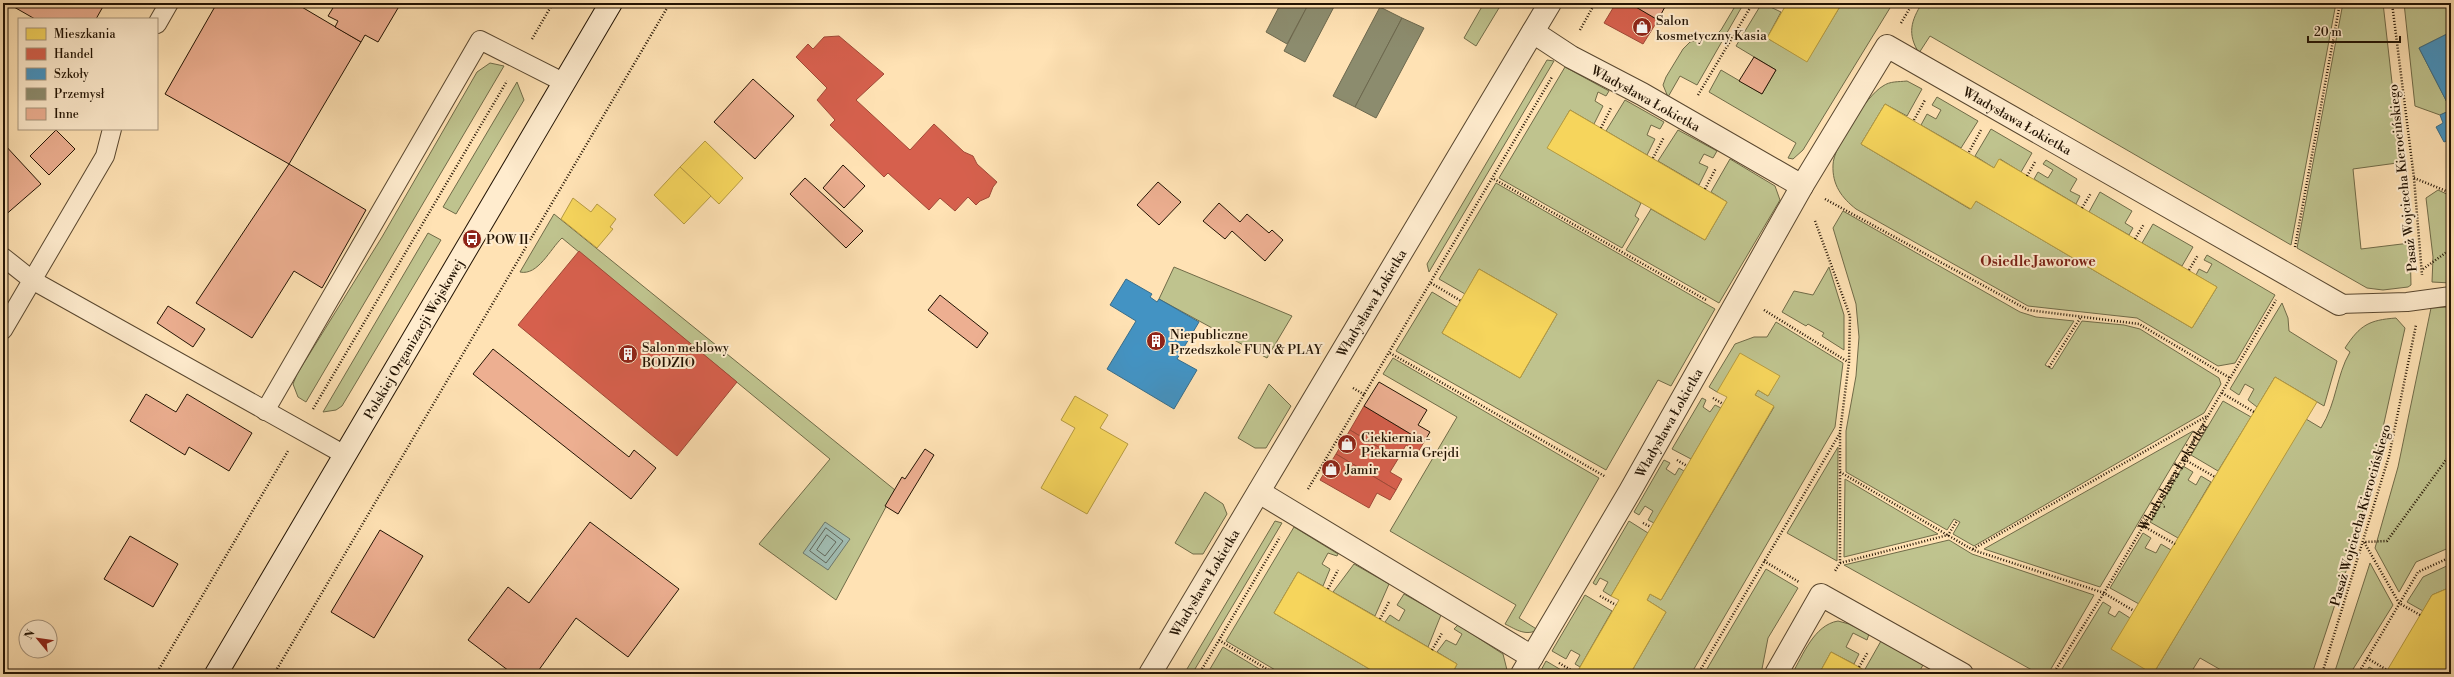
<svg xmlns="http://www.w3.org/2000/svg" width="2454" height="677" viewBox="0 0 2454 677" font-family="'Libre Bodoni',serif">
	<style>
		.green { fill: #bfc38e; stroke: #706b48 }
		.water { fill: #a1bdb3; stroke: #6e796d }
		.homes { fill: #f6d55c; stroke: #b69b41 }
		.shops { fill: #d6604d; stroke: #a04937 }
		.schools { fill: #4393c3; stroke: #396d89 }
		.industry { fill: #8c8c6e; stroke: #6c684e }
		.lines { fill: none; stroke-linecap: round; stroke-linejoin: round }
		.shore { stroke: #62685b; stroke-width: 1 }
		.building { fill: #edaf91; stroke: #221303 }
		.service-casing { stroke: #59472f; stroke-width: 20 }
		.minor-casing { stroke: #59472f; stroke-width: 24 }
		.secondary-casing { stroke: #221303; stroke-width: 24 }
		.path { stroke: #221303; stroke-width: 2.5; stroke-dasharray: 1 2; stroke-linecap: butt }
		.service { stroke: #ffecce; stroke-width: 18 }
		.minor { stroke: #ffecce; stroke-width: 22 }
		.secondary { stroke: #ffecce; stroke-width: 22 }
		.labels { text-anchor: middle; stroke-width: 4; stroke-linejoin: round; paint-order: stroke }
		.poi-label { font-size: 13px; fill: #221303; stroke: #ffecce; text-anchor: start }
		.street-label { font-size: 13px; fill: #221303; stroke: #ffecce }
		.neighbourhood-label { font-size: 14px; font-weight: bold; fill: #7a1f14; stroke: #ffecce }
	</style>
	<rect width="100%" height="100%" fill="#ffe2b4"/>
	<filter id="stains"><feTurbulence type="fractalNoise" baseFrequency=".005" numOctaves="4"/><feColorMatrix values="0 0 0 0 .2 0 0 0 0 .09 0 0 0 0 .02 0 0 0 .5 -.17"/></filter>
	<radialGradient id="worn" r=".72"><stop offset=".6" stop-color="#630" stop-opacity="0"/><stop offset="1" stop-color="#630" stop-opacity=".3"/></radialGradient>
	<!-- green -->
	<g class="green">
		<polygon points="1484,3 1502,3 1476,46 1464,38"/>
		<polygon points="1737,3 1744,3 1697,85 1680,76 1668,97 1663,85 1666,77 1683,49 1690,42 1715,36 1721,30"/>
		<polygon points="1762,3 1781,12 1767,38 1807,61 1842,3 1893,3 1803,150 1793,159 1788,158 1796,143 1709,92 1721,70 1762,94 1776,70 1736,46"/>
		<path d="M 1922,3 L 2336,3 L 2291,245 L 1930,36 L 1919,53 C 1907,34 1911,21 1922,3 Z"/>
		<polygon points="2343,3 2383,3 2402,171 2398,171 2397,163 2353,169 2361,249 2410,243 2411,285 2408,287 2383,290 2367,288 2297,248"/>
		<polygon points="2404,3 2451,3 2451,32 2419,48 2451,110 2440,115 2415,106"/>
		<polygon points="1547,60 1554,61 1429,272 1427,264"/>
		<polygon points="490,63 504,66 306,402 298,397 293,384 297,374 382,237 477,72"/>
		<polygon points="1565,67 1609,91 1606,96 1598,92 1595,101 1603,106 1594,124 1570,110 1548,148 1641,203 1635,216 1639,219 1622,248 1499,178"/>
		<path d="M 1907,81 L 1922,89 L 1907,116 L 1885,104 L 1861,144 L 1970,209 L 1976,201 L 2192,328 L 2217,287 L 2196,275 L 2199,269 L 2207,273 L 2212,264 L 2204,260 L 2207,255 L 2275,295 L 2235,363 L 2218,366 L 2137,318 L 2028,306 L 1856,209 C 1842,198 1832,185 1833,165 C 1833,147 1867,95 1883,86 C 1890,81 1898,82 1907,81 Z"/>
		<polygon points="517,82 524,100 456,214 443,207"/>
		<polygon points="1937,97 1978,121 1961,148 1921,125 1927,114 1936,119 1941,110 1932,105"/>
		<polygon points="1625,100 1664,122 1660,129 1651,125 1647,135 1655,139 1647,155 1606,131"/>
		<polygon points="1991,129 2032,153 2021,172 2000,159 1994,168 1975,156"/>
		<polygon points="1678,130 1717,151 1713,158 1704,154 1699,163 1708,167 1699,185 1658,161"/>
		<polygon points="1730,159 1775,186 1780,200 1719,303 1626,250 1651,209 1705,240 1727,202 1711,192"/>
		<polygon points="2046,160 2077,179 2070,191 2080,196 2076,204 2034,179 2038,172 2048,178 2053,170 2043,164"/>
		<polygon points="1496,183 1715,309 1671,386 1658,380 1606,470 1396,351 1432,292 1457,307 1442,333 1520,378 1557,314 1479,269 1465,294 1439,279"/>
		<polygon points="2438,190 2451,196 2451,257 2449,257 2451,283 2432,282 2433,257 2426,198"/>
		<polygon points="2100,192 2132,211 2125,223 2133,228 2129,235 2089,212"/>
		<polygon points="1843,211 2020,312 2036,317 2074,321 2045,365 2052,369 2082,321 2124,325 2140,329 2219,378 2221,384 2204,413 1974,546 1953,534 1960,522 1954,519 1947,530 1846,472 1846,431 1856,376 1859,337 1856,304 1833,228"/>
		<path d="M 554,214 L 895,490 L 836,600 L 759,544 L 830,459 L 562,238 C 550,249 538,276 520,272 Z"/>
		<polygon points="2153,224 2193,247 2182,266 2142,243"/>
		<polygon points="428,233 441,240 342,406 336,410 323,412"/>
		<polygon points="1174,267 1292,316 1267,358 1159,299"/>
		<polygon points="1829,267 1844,315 1844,350 1822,336 1824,333 1808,324 1806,326 1782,312 1794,291 1813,295"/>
		<polygon points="2282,303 2288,318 2289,331 2337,361 2324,406 2275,377 2257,407 2248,400 2254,389 2245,384 2239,395 2230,389"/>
		<polygon points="2449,307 2447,331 2451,332 2451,547 2416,562 2399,592 2375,548 2398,467 2431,308"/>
		<path d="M 2396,318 L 2405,328 L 2380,441 L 2354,547 L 2312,674 L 2228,674 L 2200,658 L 2190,674 L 2059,674 L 2103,602 L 2111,607 L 2108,613 L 2115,617 L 2119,611 L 2130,618 L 2153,674 L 2306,419 L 2321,428 C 2337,402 2336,376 2350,352 L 2345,348 C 2360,325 2369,320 2396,318 Z"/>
		<polygon points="1776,322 1843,363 1835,427 1691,674 1630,674 1666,612 1647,600 1650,594 1661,600 1774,407 1755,395 1758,390 1768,396 1779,376 1717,392 1709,387 1735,344 1754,337 1767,337"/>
		<path d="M 1393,358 L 1599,478 L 1519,618 L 1538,630 C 1525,636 1517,630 1505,624 L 1516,605 L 1390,531 L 1457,417 L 1383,374 Z"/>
		<polygon points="1269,384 1291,406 1266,448 1255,448 1238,438"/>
		<polygon points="1702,398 1706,400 1703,407 1710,412 1715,405 1721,408 1691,459 1672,449"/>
		<polygon points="2223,401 2251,417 2218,471 2191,455"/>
		<polygon points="2193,431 2100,587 1984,549"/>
		<polygon points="1838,447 1837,561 1787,533"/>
		<polygon points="1664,460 1670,463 1666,469 1675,475 1679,468 1684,471 1654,523 1648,520 1653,511 1645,506 1639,515 1634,512"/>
		<polygon points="2183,466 2193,472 2188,480 2196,485 2201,476 2211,482 2178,538 2150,522"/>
		<polygon points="1845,479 1938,534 1844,557"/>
		<polygon points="1205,492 1223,504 1227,514 1203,554 1193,554 1175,543"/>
		<polygon points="1275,521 1282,523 1192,674 1184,674"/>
		<polygon points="1629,521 1648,533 1611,596 1603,591 1608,582 1600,578 1596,585 1593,583"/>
		<polygon points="1294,527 1338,554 1337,556 1328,553 1322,564 1330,569 1323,586 1298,572 1274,613 1378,674 1282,674 1226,641"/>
		<polygon points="2143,533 2151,538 2145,548 2156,553 2161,544 2171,550 2139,604 2110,588"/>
		<polygon points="1949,540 1972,554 2094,595 2048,674 2039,674 1844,565"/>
		<polygon points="2370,563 2393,605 2350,674 2334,674"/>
		<polygon points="1354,564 1389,584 1375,616 1333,592"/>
		<polygon points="2451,564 2451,587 2432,595 2423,611 2407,602 2423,577"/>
		<polygon points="1766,569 1798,588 1768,638 1761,674 1704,674"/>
		<polygon points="1404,594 1441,615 1428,647 1385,622 1390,615 1399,621 1405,610 1397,605"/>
		<polygon points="1585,595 1612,611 1580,667 1575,664 1580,655 1571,650 1566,659 1552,651"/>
		<path d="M 1838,621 L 1849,624 L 1869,634 L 1867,640 L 1853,633 L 1846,647 L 1859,654 L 1854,664 L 1831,652 L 1819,674 L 1792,674 C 1803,655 1814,625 1838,621 Z"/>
		<polygon points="1458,625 1503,654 1508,674 1452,674 1457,664 1437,652 1446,640 1456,645 1462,634 1454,629"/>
		<polygon points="1881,641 1923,665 1918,674 1870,674 1864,671"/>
		<polygon points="1223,647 1268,674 1207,674"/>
		<polygon points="1546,661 1568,674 1539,674"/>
		<polygon points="2369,667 2382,674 2365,674"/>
	</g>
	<!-- water -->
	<polygon class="water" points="825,522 850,539 828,570 803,553"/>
	<!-- homes -->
	<g class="homes">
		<polygon points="1787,3 1842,3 1807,62 1767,38"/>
		<polygon points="1885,104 1994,168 1999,159 2217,287 2192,328 1976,201 1971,209 1861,144"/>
		<polygon points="1570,110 1727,202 1705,240 1547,148"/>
		<polygon points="705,141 743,178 719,204 680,167"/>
		<polygon points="680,167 711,196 684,224 654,195"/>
		<polygon points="573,198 591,212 597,204 616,219 610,227 613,229 597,248 561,219"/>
		<polygon points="1479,269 1557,314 1520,378 1442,333"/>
		<polygon points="1740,353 1780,376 1768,396 1758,390 1755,395 1774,406 1661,600 1650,594 1647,600 1666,612 1630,674 1576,674 1619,600 1611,596 1727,397 1717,392"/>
		<polygon points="2275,377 2317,402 2153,674 2111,649"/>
		<polygon points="1075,396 1108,415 1100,428 1128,444 1087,514 1041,488 1075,428 1061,420"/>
		<polygon points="1298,572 1457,664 1452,674 1378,674 1274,613"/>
		<polygon points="2451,587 2451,674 2385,674 2432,595"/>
		<polygon points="1831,652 1859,667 1870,674 1819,674"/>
	</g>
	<!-- shops -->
	<g class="shops">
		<polygon points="1616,3 1629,3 1658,20 1643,44 1604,23"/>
		<polygon points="839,36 884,74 856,100 910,150 934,124 964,152 973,156 977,164 997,182 993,187 989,197 980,201 976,205 968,197 955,211 940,198 929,210 888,173 884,177 830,125 835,120 817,100 827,88 796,57 808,44 813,49 824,37"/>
		<polygon points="579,251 737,382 677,456 518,325"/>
		<polygon points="1364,406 1424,442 1418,452 1406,445 1398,459 1350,430"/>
		<polygon points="1350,430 1398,459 1390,472 1402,479 1396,490 1336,454"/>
		<polygon points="1336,454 1396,490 1390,500 1377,493 1369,508 1320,480"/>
	</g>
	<!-- schools -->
	<g class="schools">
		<polygon points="2451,32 2451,139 2444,142 2436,127 2443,123 2440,115 2451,110 2419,48"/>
		<polygon points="1126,279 1152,294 1150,297 1157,302 1159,299 1199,322 1177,359 1197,370 1174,409 1107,369 1136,321 1110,305"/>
	</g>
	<!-- industry -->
	<g class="industry">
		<polygon points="1281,3 1309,3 1287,44 1266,32"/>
		<polygon points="1309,3 1336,3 1305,62 1284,51"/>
		<polygon points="1380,7 1402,18 1355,107 1333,96"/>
		<polygon points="1402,18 1424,28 1376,118 1355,107"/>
	</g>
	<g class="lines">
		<!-- shore -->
		<g class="shore">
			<polygon points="826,528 843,541 826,563 810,551"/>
			<polygon points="827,535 836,542 825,556 817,550"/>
		</g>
	</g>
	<!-- building -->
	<g class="building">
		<polygon points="7,3 105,3 96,19 35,19"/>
		<polygon points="217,3 295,3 361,42 289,164 165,94"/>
		<polygon points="336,3 401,3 378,42 365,35 361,42 335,27 338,21 328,16"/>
		<polygon points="1629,3 1667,3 1658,20"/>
		<polygon points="1754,57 1776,70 1762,94 1739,81"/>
		<polygon points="753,79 794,116 755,159 714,122"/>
		<polygon points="56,130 75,149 49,175 30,156"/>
		<polygon points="3,143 41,184 3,217"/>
		<polygon points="289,164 366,210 322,288 294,271 252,338 196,303"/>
		<polygon points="843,165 865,186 844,208 823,188"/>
		<polygon points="805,178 863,231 846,248 790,194"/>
		<polygon points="1158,182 1181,202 1159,225 1137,205"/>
		<polygon points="1219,203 1240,222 1247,214 1269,233 1272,230 1283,240 1265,261 1232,231 1225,239 1203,221"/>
		<polygon points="940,295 988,333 977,348 928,310"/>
		<polygon points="168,306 205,329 193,347 157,323"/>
		<polygon points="493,349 629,457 634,450 656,468 631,499 473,374"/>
		<polygon points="1379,382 1427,410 1418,425 1430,432 1424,442 1364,406"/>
		<polygon points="146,394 176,412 187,394 252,433 229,471 189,447 185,455 130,421"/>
		<polygon points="925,449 934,455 898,514 885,506 902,477 905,479"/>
		<polygon points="590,522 679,589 628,657 576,618 536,674 513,674 468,640 508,587 529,603"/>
		<polygon points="380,530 423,556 374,638 331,612"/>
		<polygon points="130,536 178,564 153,607 104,579"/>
	</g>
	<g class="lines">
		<defs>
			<g id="service">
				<polyline points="157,24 169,3"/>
				<polyline points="3,257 32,280 345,455"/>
				<polyline points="2339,304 2407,302 2451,296"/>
				<polyline points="3,330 105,156 112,129"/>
				<polyline points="265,411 480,40 565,83"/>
			</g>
			<g id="minor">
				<path id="s2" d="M 1802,186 L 1887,46 L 2339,304"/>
				<polyline points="1259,492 1532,657"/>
				<path id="s3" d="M 1150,674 L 1550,3"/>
				<path id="s4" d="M 1522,674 L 1630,491 L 1802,186 L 1642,94 L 1571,57 L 1533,32"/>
				<polyline points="1776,674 1821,595 1962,674"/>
			</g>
			<g id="secondary">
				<path id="s5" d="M 216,674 L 611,3"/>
			</g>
		</defs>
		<!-- service casing -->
		<use href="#service" class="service-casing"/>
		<!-- minor casing -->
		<use href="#minor" class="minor-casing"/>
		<!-- secondary casing -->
		<use href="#secondary" class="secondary-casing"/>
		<!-- path -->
		<g class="path">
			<polyline points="1778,3 1785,7"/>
			<polyline points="2392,3 2414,178 2422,275"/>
			<polyline points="1901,23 1913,3"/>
			<polyline points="1580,30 1595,3"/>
			<polyline points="532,39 553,3"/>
			<polyline points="1698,95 1753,3"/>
			<polyline points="1914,120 1925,100"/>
			<polyline points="1601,128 1611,108"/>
			<polyline points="1969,152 1981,130"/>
			<polyline points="1653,158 1664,137"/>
			<polyline points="2027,176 2035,162"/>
			<polyline points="2414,178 2451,193"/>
			<polyline points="1494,179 1706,300"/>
			<polyline points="1705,189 1716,168"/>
			<polyline points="1825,199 2028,310 2139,324 2230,378"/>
			<polyline points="2082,208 2091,193"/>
			<polyline points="1815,221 1850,316 1849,362 1840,432 1840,563 1835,571"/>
			<polyline points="2135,239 2144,224"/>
			<polyline points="2295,247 2340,3"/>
			<polyline points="2423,269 2451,249"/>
			<polyline points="2189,270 2198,255"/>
			<polyline points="1431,283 1461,301"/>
			<polyline points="1764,310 1848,362"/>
			<polyline points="1390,353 1606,477"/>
			<polyline points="2049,367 2081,317"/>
			<polyline points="1353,388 1365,395"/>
			<polyline points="2222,393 2254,412"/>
			<polyline points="1713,398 1723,404"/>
			<polyline points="313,409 507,81"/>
			<polyline points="2182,458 2215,477"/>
			<polyline points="1677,460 1687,466"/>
			<polyline points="1840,472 1973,550 2104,593 2134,611"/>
			<polyline points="1308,489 1552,77"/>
			<polyline points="1643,523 1651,527"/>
			<polyline points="2143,526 2175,544"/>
			<polyline points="1973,549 2207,416"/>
			<polyline points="1764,561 1799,582"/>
			<polyline points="1840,563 1948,535 1957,521"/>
			<polyline points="1328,589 1338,570"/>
			<polyline points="1600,596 1616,605"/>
			<polyline points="2420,615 2399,603 2364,542 2387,541 2451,453"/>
			<polyline points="1380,619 1389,602"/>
			<polyline points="1219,640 1275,674"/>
			<polyline points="1432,650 1442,633"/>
			<polyline points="2367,658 2387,670"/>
			<polyline points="1559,663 1576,673"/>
			<polyline points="1859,667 1868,652"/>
			<polyline points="156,674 288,451"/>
			<polyline points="274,674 670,3"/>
			<polyline points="1199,674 1280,537"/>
			<polyline points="1698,674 1840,433"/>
			<path id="s1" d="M 2053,674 L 2104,593 L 2276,300"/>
			<polyline points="2322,674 2389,456 2416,325"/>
			<polyline points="2358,674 2418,572 2451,557"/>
		</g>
		<!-- service -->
		<use href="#service" class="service"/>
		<!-- minor -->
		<use href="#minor" class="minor"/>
		<!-- secondary -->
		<use href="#secondary" class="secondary"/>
	</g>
	<!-- icons -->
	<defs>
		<symbol id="shop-disc" viewBox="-11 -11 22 22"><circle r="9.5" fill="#8f2418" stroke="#ffecce"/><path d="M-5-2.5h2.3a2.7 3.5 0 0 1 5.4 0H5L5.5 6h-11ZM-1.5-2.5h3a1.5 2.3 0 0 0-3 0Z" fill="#fff"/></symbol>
		<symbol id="bus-disc" viewBox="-11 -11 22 22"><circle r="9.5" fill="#8f2418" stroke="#ffecce"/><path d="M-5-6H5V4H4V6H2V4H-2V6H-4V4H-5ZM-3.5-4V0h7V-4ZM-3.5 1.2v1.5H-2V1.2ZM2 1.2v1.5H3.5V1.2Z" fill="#fff"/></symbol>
		<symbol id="building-disc" viewBox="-11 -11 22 22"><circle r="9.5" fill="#8f2418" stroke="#ffecce"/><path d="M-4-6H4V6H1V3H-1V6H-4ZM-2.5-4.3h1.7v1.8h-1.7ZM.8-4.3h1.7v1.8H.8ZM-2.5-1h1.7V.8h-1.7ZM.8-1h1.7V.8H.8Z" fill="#fff"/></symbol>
	</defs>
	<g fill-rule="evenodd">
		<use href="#shop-disc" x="1631" y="16" width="22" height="22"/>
		<use href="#bus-disc" x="461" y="228" width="22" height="22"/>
		<use href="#building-disc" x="1145" y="330" width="22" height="22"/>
		<use href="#building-disc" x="617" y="343" width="22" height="22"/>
		<use href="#shop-disc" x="1336" y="433" width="22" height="22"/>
		<use href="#shop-disc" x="1320" y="458" width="22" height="22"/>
	</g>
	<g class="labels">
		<!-- poi labels -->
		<g class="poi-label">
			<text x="1656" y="25">Salon<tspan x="1656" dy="15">kosmetyczny Kasia</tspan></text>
			<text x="486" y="244">POW II</text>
			<text x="1170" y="339">Niepubliczne<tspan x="1170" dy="15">Przedszkole FUN &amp; PLAY</tspan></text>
			<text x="642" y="352">Salon meblowy<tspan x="642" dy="15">BODZIO</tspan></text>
			<text x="1361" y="442">Ciekiernia -<tspan x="1361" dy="15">Piekarnia Grejdi</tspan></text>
			<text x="1345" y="474">Jamir</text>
		</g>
		<!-- street labels -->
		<g class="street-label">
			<text transform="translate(1646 98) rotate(29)" y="5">Władysława Łokietka</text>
			<text dy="5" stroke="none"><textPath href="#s2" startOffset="314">Władysława Łokietka</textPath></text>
			<text transform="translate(2402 178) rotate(-96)" y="5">Pasaż Wojciecha Kierocińskiego</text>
			<text dy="5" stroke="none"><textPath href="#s3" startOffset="432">Władysława Łokietka</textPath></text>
			<text dy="5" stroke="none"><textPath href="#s5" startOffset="389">Polskiej Organizacji Wojskowej</textPath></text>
			<text dy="5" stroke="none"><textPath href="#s4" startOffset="291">Władysława Łokietka</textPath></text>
			<text dy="5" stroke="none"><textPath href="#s1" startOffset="231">Władysława Łokietka</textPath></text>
			<text transform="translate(2360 515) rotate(-74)" y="5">Pasaż Wojciecha Kierocińskiego</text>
			<text dy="5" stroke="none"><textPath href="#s3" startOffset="106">Władysława Łokietka</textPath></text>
		</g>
		<!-- neighbourhood labels -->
		<g class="neighbourhood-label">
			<text x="2038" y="266">Osiedle Jaworowe</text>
		</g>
	</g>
	<!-- margin -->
	<rect width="2454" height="677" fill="none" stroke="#ffe2b4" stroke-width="16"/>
	<rect x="4" y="4" width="2446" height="669" fill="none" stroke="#221303" stroke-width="2"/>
	<rect x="8" y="8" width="2438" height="661" fill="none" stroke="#221303"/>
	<!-- legend -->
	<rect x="18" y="18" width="140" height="112" fill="#ffecce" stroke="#a7957d"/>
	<rect x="26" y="28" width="20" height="12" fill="#f6d55c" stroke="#a7957d"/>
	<text x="54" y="38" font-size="12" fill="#221303">Mieszkania</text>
	<rect x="26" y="48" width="20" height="12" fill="#d6604d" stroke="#a7957d"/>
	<text x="54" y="58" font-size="12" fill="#221303">Handel</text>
	<rect x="26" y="68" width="20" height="12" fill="#4393c3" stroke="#a7957d"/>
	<text x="54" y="78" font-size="12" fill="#221303">Szkoły</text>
	<rect x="26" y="88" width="20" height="12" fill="#8c8c6e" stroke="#a7957d"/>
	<text x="54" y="98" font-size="12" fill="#221303">Przemysł</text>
	<rect x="26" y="108" width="20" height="12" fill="#edaf91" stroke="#a7957d"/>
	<text x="54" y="118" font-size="12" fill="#221303">Inne</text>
	<!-- north arrow -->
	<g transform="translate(38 639) rotate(299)"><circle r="19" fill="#ffecce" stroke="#a7957d"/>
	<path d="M0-3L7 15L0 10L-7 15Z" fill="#8f2418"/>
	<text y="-6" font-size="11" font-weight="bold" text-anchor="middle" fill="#221303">N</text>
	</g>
	<!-- scale -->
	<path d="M2308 36v6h92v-6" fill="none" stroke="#221303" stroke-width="2"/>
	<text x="2314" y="36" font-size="12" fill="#221303" stroke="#ffecce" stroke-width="3" paint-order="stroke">20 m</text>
	<rect width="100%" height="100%" filter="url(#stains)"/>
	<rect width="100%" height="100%" fill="url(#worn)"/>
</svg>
